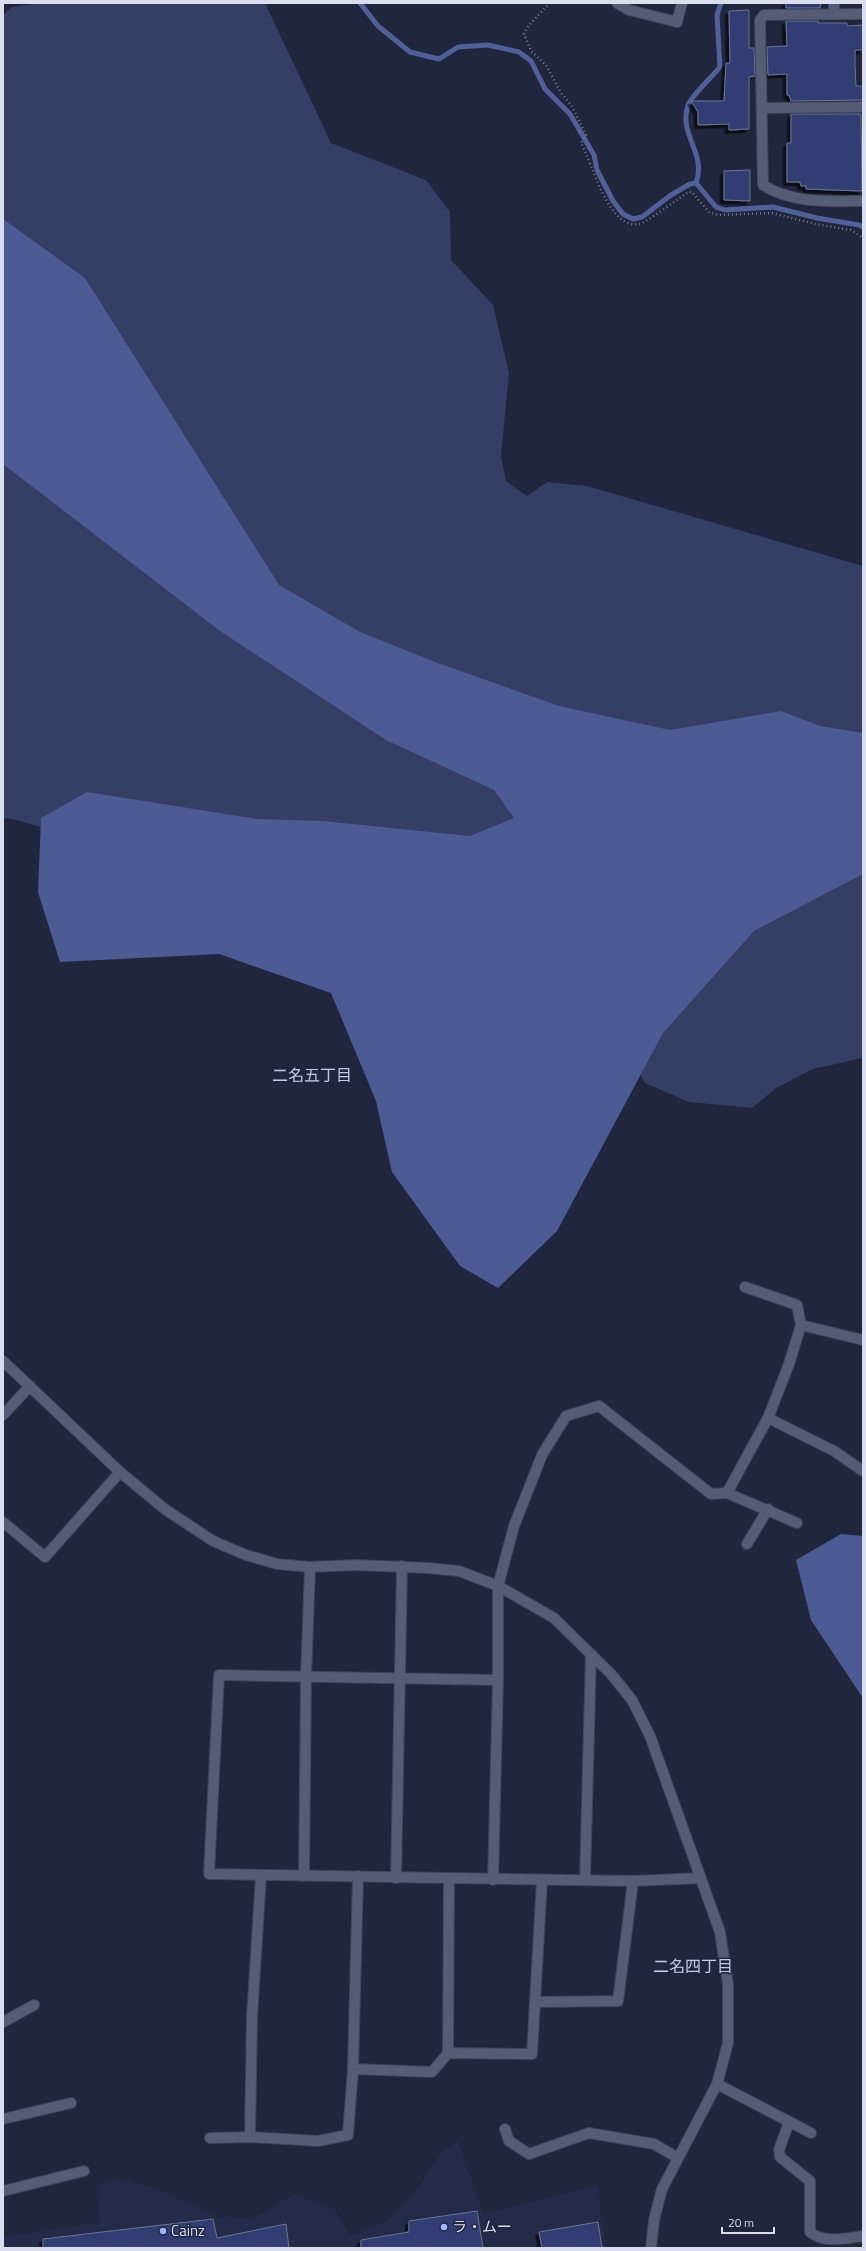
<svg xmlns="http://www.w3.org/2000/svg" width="866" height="2251" viewBox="0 0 866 2251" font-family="'Titillium Web','Noto Sans JP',sans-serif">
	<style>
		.built { fill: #242b49 }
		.green { fill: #353e64 }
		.forest { fill: #4d5b95 }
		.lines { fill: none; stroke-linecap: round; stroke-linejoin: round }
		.stream { stroke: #52609a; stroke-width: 5 }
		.building { fill: #313c73; stroke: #6d7692; filter: url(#shadow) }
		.minor-casing { stroke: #3d4359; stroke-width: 12 }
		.path { stroke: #747a8e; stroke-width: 2.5; stroke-dasharray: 1 3; stroke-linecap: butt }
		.minor { stroke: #555c75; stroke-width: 10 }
		.poi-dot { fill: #9fb3fd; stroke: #1f263d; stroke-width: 1.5 }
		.labels { text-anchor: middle; stroke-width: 3; stroke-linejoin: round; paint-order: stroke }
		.poi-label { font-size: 15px; fill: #d9deee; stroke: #1f263d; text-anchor: start }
		.neighbourhood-label { font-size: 16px; fill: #c1cae9; stroke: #1f263d }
	</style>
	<defs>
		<filter id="shadow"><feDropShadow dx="-3.5" dy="3.5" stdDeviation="0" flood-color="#0009"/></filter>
	</defs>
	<rect width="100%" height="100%" fill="#1f263d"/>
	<!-- built -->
	<polygon class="built" points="458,2140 483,2214 597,2185 606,2248 3,2248 3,2237 100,2222 96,2185 114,2179 152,2187 216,2216 253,2219 294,2194 336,2211 350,2235 388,2221 412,2197 441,2153"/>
	<!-- green -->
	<polygon class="green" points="38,3 265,3 331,143 426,180 450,212 451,260 493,305 509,373 501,456 506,481 527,496 547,482 587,486 863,566 863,1058 813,1069 776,1088 752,1108 689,1102 645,1083 625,1048 64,834 13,819 3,818 3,15 12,7"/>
	<!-- forest -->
	<g class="forest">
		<polygon points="3,219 85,278 279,585 360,632 435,662 559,706 670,730 781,711 820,726 863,733 863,874 754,931 663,1033 557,1231 498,1288 460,1266 392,1172 376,1101 331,993 219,954 60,962 38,892 41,818 87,792 257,819 323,821 470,836 514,818 494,790 386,740 220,631 3,464"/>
		<polygon points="841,1534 863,1536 863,1698 811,1620 796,1560"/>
	</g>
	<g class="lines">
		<!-- stream -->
		<g class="stream">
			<polyline points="360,3 378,26 410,52 439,59 458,47 488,45 519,52 531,61 545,89 570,114 594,155 597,170 613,201 623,214 633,219 642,217 671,195 690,184 696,183"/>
			<path d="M 721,3 L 717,15 L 720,67 C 712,77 692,95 688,105 C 678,135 707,153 696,183 L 716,207 L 725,210 L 773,207 L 817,218 L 859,225 L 863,227"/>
		</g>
	</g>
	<!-- building -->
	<g class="building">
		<polygon points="786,3 821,3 820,8 786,8"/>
		<polygon points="749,10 749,48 754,48 755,76 749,77 749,129 729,130 729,124 698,125 698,112 691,101 724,101 726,63 730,63 729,11"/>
		<polygon points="786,21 818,21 818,23 847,23 847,26 863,25 863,50 855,50 855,66 856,86 863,86 863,100 791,101 789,95 787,95 787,74 768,75 767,47 787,46"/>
		<polygon points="791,114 861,114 862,191 806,189 806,186 801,186 800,182 787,182 787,143 791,143"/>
		<polygon points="750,170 750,201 724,200 724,171"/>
		<polygon points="477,2211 483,2248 361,2248 361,2240 409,2232 409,2221"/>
		<polygon points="213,2219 217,2238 286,2224 289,2248 43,2248 43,2239"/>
		<polygon points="598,2222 602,2248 542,2248 539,2232"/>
	</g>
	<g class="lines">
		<defs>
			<g id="minor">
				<polyline points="617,3 629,10 677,22 682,3"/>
				<polyline points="834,3 834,14"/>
				<path d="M 863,14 L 764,15 L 760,20 L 763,185 C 793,204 829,201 863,201"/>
				<polyline points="762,108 863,107"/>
				<polyline points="745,1287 797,1305 801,1325"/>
				<polyline points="3,1361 120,1472 166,1510 213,1541 246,1555 277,1564 310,1567 356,1565 428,1568 459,1571 498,1586 554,1618 611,1674 632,1700 650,1736 720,1932 728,1984 728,2043 717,2084 662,2189 654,2220 651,2248"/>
				<polyline points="3,1415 30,1386"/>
				<polyline points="768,1418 834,1451 863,1471"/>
				<polyline points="3,1522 45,1557 120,1472"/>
				<polyline points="797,1523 727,1493 768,1418 789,1364 801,1325 863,1340"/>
				<polyline points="747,1544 768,1509"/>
				<polyline points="498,1680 219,1675 209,1874 633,1881 701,1878"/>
				<polyline points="304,1876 306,1678 310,1567"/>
				<polyline points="396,1878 402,1566"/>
				<polyline points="493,1880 498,1680 498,1586 514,1526 542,1455 566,1416 599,1406 711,1494 727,1493"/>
				<polyline points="585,1880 591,1654"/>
				<polyline points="535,2002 618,2001 633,1881"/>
				<polyline points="3,2022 34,2005"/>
				<polyline points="448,2053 449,1879"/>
				<polyline points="353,2069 358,1876"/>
				<polyline points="717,2084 811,2133"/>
				<polyline points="3,2119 71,2103"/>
				<path d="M 789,2122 L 779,2150 L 780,2157 L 810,2181 L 810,2232 C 824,2244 846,2238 863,2236"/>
				<polyline points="505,2129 509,2141 529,2154 589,2133 654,2144 678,2158"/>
				<polyline points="250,2137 252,2017 261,1876"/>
				<polyline points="210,2138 250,2137 318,2141 348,2135 353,2069 432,2072 448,2053 532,2054 542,1880"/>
				<polyline points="3,2191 84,2171"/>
			</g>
		</defs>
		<!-- minor casing -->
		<use href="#minor" class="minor-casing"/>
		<!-- path -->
		<path class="path" d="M 550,3 L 529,25 L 524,34 L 531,51 L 546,65 L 561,93 L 572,106 L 586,135 L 581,143 C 592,162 608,230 639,224 C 646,223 680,197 689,192 L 692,192 L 709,212 L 718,215 L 772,213 L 815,224 L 851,230 L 863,238"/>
		<!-- minor -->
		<use href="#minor" class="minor"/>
	</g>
	<!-- markers -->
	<g class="poi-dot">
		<circle cx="444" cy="2227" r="4"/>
		<circle cx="163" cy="2231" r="4"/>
	</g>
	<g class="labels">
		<!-- poi labels -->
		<g class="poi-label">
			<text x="452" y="2232">ラ・ムー</text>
			<text x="171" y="2236">Cainz</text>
		</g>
		<!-- neighbourhood labels -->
		<g class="neighbourhood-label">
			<text x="312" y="1081">二名五丁目</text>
			<text x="693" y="1972">二名四丁目</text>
		</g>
	</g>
	<!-- border -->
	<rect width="866" height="2251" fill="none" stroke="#d9deee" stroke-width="8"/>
	<!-- scale -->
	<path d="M722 2227v6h52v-6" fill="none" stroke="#d9deee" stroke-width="2"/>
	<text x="728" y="2227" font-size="12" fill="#d9deee" stroke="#1f263d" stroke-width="3" paint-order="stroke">20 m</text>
</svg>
